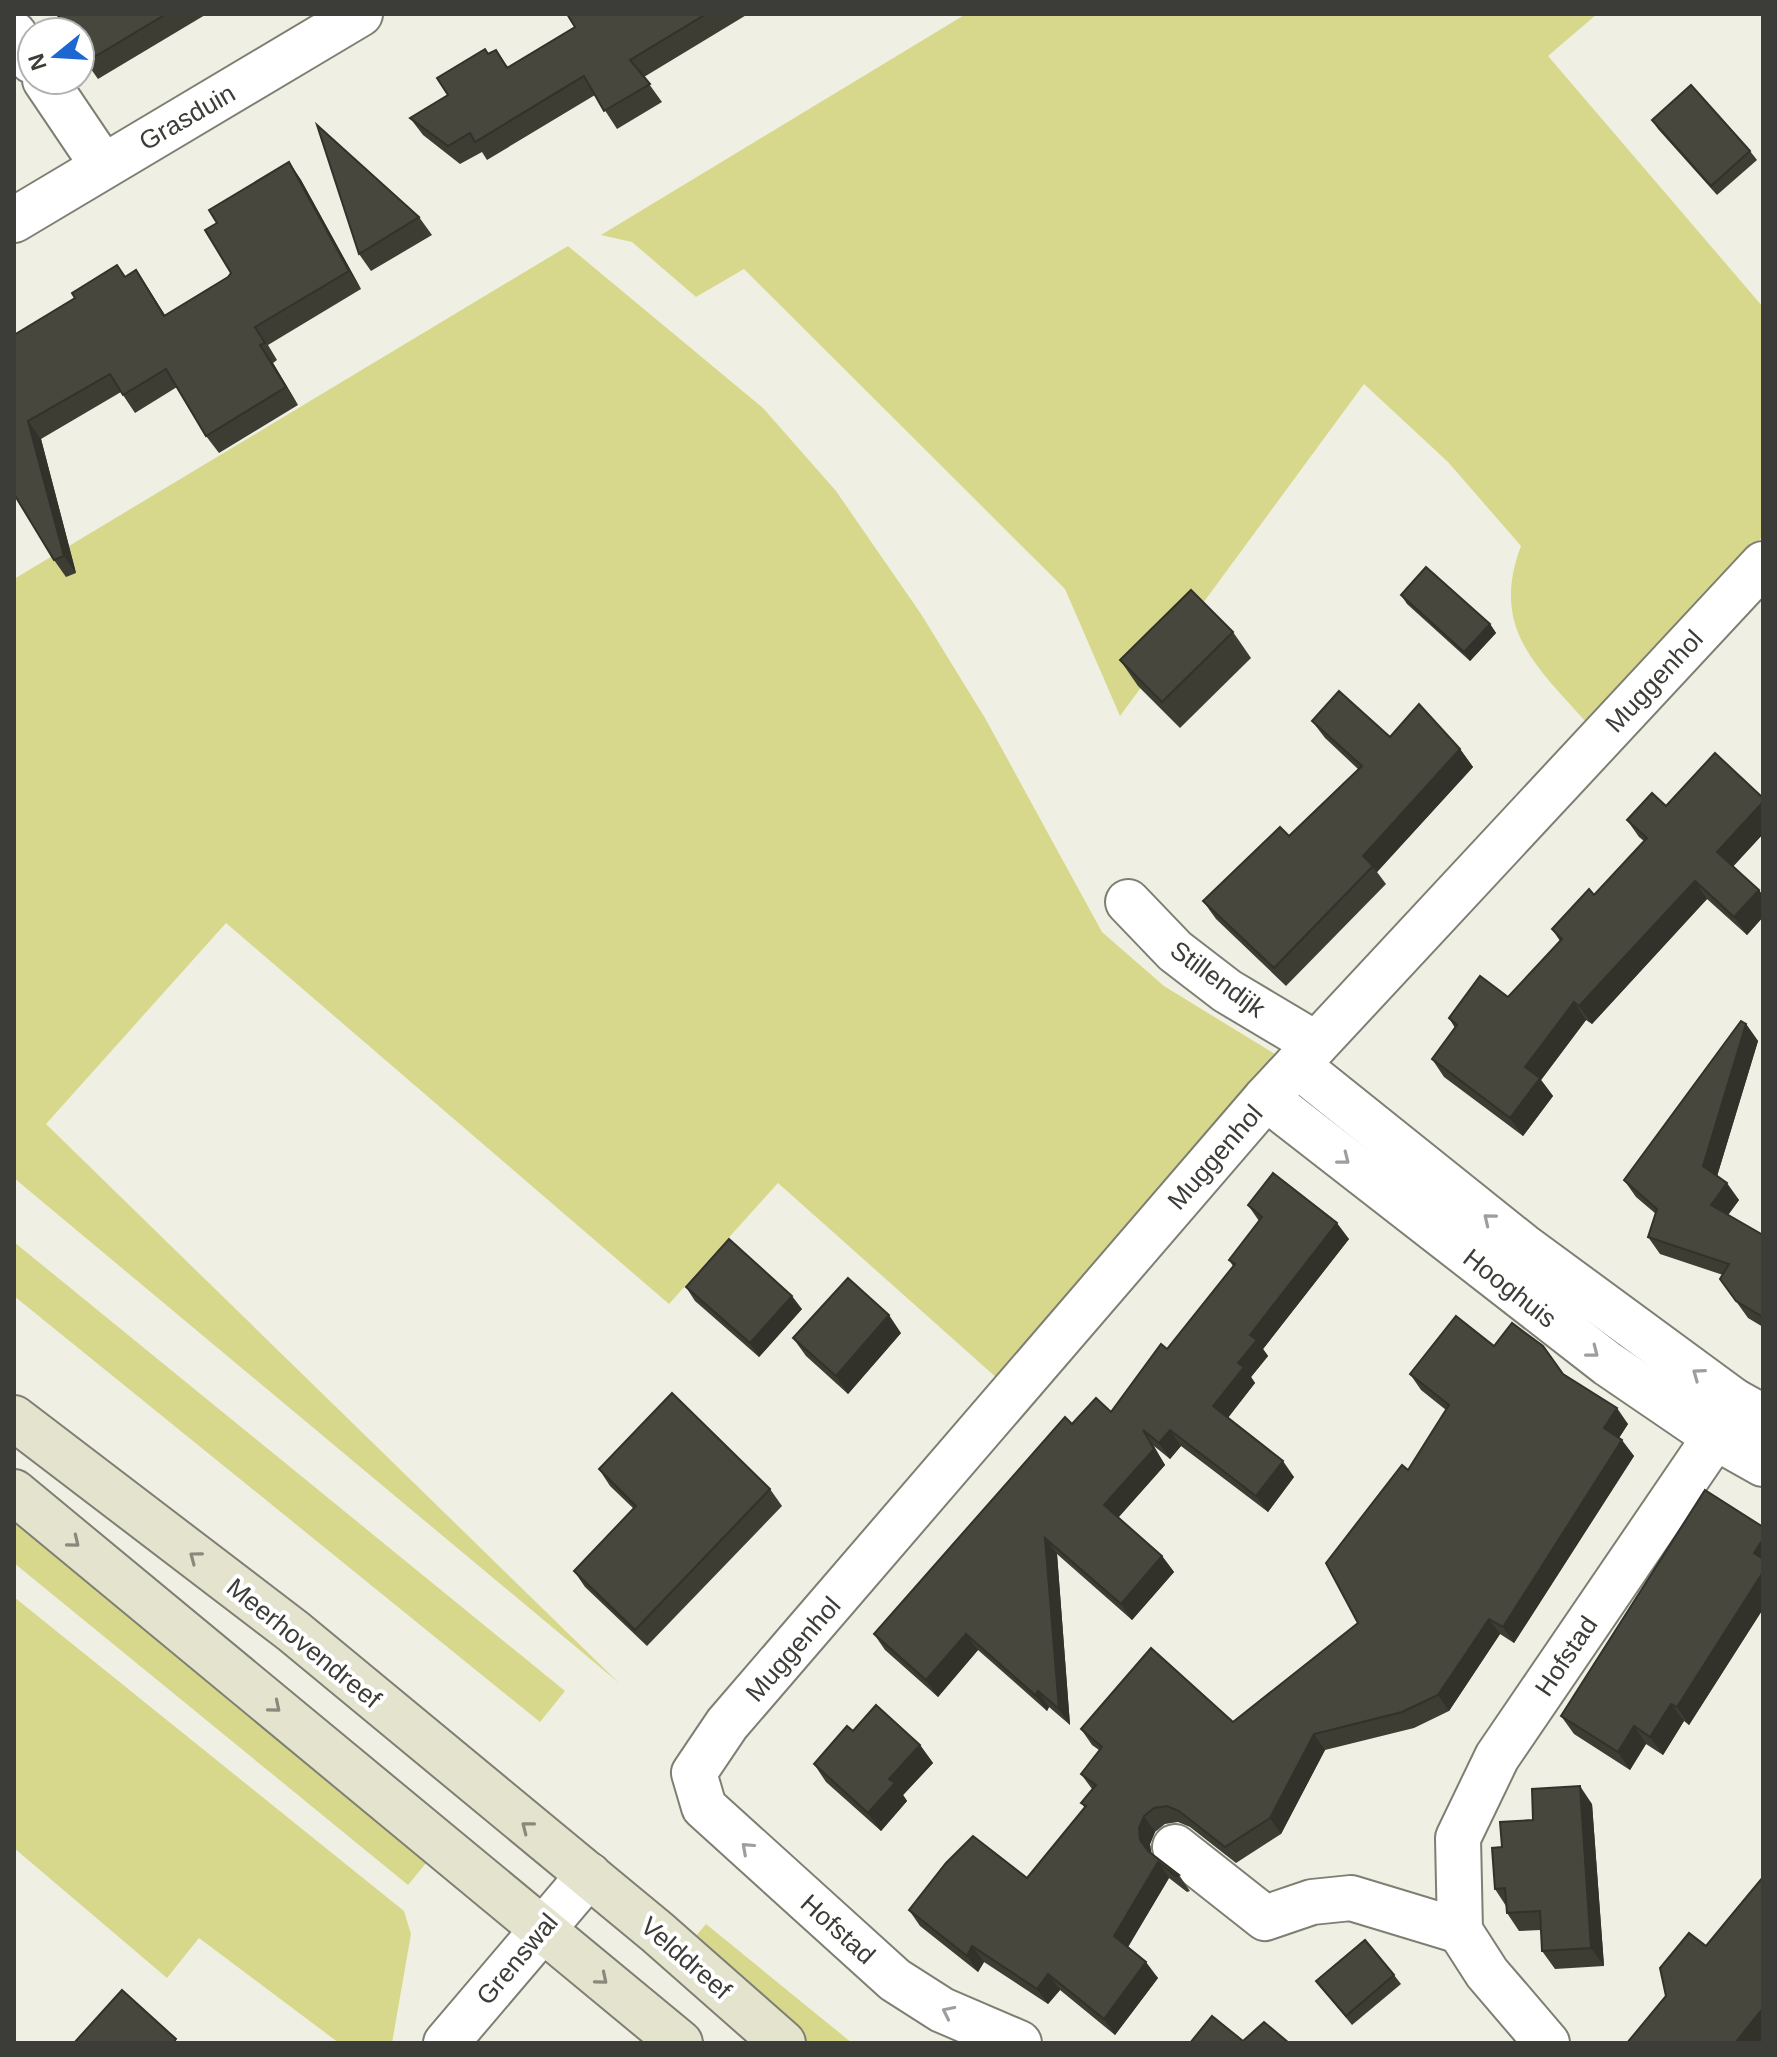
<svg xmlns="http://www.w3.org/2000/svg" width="1777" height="2057" viewBox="0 0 1777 2057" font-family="Helvetica,sans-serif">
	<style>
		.green { fill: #d7d88c }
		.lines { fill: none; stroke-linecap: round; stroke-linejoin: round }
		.street-casing { stroke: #7e7f73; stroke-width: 48 }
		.secondary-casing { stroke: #7e7f73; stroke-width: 48 }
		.street { stroke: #fff; stroke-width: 44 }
		.secondary { stroke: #e4e4ce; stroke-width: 44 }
		.wall { fill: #3d3d34 }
		.shaded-wall { fill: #32322b }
		.building { fill: #47473d; stroke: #32322b; stroke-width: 2 }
		.oneway { stroke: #9e9e9c }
		.oneway2 { stroke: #88887c }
		.labels { text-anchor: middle; stroke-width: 8; stroke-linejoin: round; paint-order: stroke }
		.street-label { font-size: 26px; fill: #3c3d38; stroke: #fff }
	</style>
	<rect width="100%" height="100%" fill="#eff0e3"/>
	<!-- green -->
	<g class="green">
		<path d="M 966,14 L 1597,14 L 1548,56 L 1763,307 L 1763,536 L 1587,723 C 1536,666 1490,628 1521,546 L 1448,462 L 1364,384 L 1120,716 L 1065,589 L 744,269 L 696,297 L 632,242 L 601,235 Z"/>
		<polygon points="568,246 763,408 836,491 921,614 985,718 1102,932 1164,986 1278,1056 998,1379 778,1183 669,1304 226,923 46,1124 619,1683 14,1178 14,579"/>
		<polygon points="14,1242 565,1691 540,1722 14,1296"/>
		<polygon points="14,1516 432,1856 408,1885 14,1563"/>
		<polygon points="14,1597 404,1911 411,1934 392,2043 339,2043 199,1938 167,1978 14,1848"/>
		<polygon points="706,1924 852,2043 802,2043 690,1943"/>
	</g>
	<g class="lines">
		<defs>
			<g id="street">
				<polyline points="14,34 32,61"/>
				<polyline points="45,80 103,166"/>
				<polyline points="14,220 360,14"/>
				<polyline points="1128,902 1175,951 1227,991 1316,1044"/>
				<polyline points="1297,1065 1523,1246 1734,1401 1763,1417"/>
				<polyline points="1266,1098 1608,1364 1715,1437 1763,1464"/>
				<polyline points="1175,1847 1265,1918 1312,1902 1351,1898 1460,1931"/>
				<polyline points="446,2043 589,1875"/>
				<polyline points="1019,2043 942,2010 895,1980 704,1807 694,1773 727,1724 1266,1098 1763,564"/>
				<polyline points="1547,2043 1487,1973 1460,1931 1458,1838 1497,1757 1715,1437 1734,1401"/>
			</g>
			<g id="secondary">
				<polyline points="14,1418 293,1631 657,1932 783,2043"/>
				<polyline points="14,1492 680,2043"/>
			</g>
		</defs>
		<!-- street casing -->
		<use href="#street" class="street-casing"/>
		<!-- secondary casing -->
		<use href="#secondary" class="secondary-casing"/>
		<!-- street -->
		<use href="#street" class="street"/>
		<!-- secondary -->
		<use href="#secondary" class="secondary"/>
	</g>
	<!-- wall -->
	<g class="wall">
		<polygon points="57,14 204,14 205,15 98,79 86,62"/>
		<polygon points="567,14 748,14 644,77 662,102 617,129 595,95 487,160 482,152 460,164 423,135 410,118 448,95 485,49 488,53 496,50 508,67 575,27"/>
		<polygon points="1652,120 1750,151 1757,160 1717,195 1658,129"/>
		<polygon points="289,162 301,180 361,289 268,345 277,360 273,363 298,405 219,453 206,436 177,387 135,413 121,392 41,439 76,573 66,577 54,560 14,494 14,335 75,298 117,265 125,277 136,270 165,315 228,277 231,273 217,223"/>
		<polygon points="419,217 432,235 371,271 359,254"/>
		<polygon points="1401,595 1490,624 1496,633 1470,661 1407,604"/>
		<polygon points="1233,632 1251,658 1180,728 1138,686 1120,660"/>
		<polygon points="1312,721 1390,737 1460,749 1473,767 1377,872 1386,884 1286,986 1216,919 1203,901 1289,836 1358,769 1325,738"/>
		<polygon points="1763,798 1763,834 1733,866 1759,890 1763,896 1763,917 1747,935 1707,899 1592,1024 1586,1020 1541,1080 1553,1096 1523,1136 1444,1077 1432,1059 1455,1028 1449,1018 1508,997 1560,941 1552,929 1594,895 1644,841 1639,837 1627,820 1666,806"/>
		<polygon points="1746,1024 1758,1041 1717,1176 1739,1200 1728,1215 1763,1235 1763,1327 1748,1318 1720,1279 1723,1275 1660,1254 1648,1237 1656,1214 1636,1197 1624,1180"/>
		<polygon points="1248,1205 1349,1239 1263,1349 1268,1356 1251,1377 1255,1383 1228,1418 1294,1477 1268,1512 1181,1446 1170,1459 1154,1446 1165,1465 1118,1518 1162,1556 1174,1572 1132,1620 1057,1554 1070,1725 1049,1707 1047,1711 978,1650 938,1697 885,1650 874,1634 1072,1424 1111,1412 1167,1349 1233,1266 1229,1260 1259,1221"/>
		<polygon points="686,1287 802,1309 759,1357 695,1301"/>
		<polygon points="901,1333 848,1394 806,1356 793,1338"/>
		<polygon points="1494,1346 1563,1374 1628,1424 1619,1438 1634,1456 1514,1643 1500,1634 1449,1711 1414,1728 1325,1750 1281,1834 1236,1863 1190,1827 1178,1822 1165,1824 1155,1832 1150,1844 1151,1853 1179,1875 1190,1891 1187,1892 1169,1878 1128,1947 1158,1978 1115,2035 1060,1990 1048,2004 984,1962 978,1972 920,1926 909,1910 1027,1878 1085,1808 1081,1803 1092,1789 1081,1774 1099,1750 1092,1745 1081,1729 1233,1722 1358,1623 1408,1470 1446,1410 1421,1390 1410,1374"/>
		<polygon points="599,1469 770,1489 782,1506 647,1646 585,1587 574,1571 634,1509 610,1486"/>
		<polygon points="1763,1527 1763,1609 1689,1725 1684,1721 1663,1755 1646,1744 1630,1770 1574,1734 1561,1716"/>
		<polygon points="853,1731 920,1745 933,1763 903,1795 907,1801 881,1831 826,1782 814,1764"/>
		<polygon points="1592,1804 1604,1966 1555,1969 1542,1951 1541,1930 1519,1931 1507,1913 1506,1906 1495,1889 1502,1847 1533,1820"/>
		<polygon points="1394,1975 1401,1984 1352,2025 1316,1981"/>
	</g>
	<!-- shaded-wall -->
	<g class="shaded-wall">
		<polygon points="289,162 301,180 361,289 349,271"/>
		<polygon points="136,270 148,288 176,333 164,316"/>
		<polygon points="260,345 273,363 298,405 286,387"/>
		<polygon points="28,421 41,439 76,573 64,556"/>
		<polygon points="1490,624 1496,633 1470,661 1464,652"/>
		<polygon points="1460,749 1473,767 1377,872 1363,856"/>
		<polygon points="1763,802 1763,834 1730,870 1717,852"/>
		<polygon points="1695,881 1707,899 1592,1024 1579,1006"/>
		<polygon points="1759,890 1763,896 1763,917 1747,935 1734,917"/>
		<polygon points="1574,1002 1586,1020 1541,1080 1553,1096 1523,1136 1510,1118 1525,1067"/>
		<polygon points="1746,1024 1758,1041 1715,1183 1703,1166"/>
		<polygon points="1727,1183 1739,1200 1723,1222 1711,1205"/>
		<polygon points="1337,1223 1349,1239 1263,1349 1268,1356 1251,1377 1255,1383 1224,1422 1213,1406 1250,1335"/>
		<polygon points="792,1296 802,1309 759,1357 750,1343"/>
		<polygon points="889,1315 901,1333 848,1394 836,1376"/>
		<polygon points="1617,1408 1628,1424 1615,1444 1604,1428"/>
		<polygon points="1143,1430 1165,1465 1115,1521 1104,1505"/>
		<polygon points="1170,1430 1181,1446 1170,1459 1159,1443"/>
		<polygon points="1622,1440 1634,1456 1514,1643 1503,1627"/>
		<polygon points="1283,1461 1294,1477 1268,1512 1256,1496"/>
		<polygon points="1045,1538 1057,1554 1070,1725 1059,1709"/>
		<polygon points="1763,1539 1763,1566 1754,1553"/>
		<polygon points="1162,1556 1174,1572 1132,1620 1121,1604"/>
		<polygon points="1763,1572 1763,1609 1689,1725 1677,1707"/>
		<polygon points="1489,1619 1500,1634 1449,1711 1438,1695"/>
		<polygon points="966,1634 978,1650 938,1697 926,1680"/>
		<polygon points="1038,1691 1049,1707 1047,1711 1035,1695"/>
		<polygon points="1671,1704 1684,1721 1663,1755 1650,1737"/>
		<polygon points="1634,1726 1646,1744 1630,1770 1618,1752"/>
		<polygon points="1314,1734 1325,1750 1281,1834 1270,1818"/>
		<polygon points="920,1745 933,1763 903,1795 907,1801 881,1831 868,1813 889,1779"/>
		<polygon points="1580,1786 1592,1804 1604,1966 1591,1948"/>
		<polygon points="1144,1816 1155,1832 1150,1844 1152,1856 1140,1840 1139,1828"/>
		<polygon points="1158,1862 1169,1878 1125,1952 1114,1936"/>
		<polygon points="972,1946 984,1962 978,1972 967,1956"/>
		<polygon points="1146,1962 1158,1978 1115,2035 1104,2019"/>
		<polygon points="1048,1974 1060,1990 1048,2004 1037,1989"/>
		<polygon points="1763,2008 1763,2041 1762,2043 1735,2043"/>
	</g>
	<!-- building -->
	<g class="building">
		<polygon points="57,14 166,14 86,62 80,52 80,32 68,32"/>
		<polygon points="567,14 706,14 630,60 650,84 604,111 584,76 475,142 470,133 448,146 410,118 448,95 437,78 485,49 488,54 496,50 507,68 575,27"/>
		<polygon points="1691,85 1750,151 1711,186 1652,120"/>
		<polygon points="317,125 419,217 359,254"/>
		<polygon points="289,162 349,271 255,327 265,343 260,345 286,387 206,436 166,369 123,395 110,374 28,421 64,556 54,560 14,494 14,335 75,298 72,293 117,265 125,277 136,270 164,316 228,277 231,273 205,230 217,223 209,210"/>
		<polygon points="1426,567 1490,624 1464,652 1401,595"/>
		<polygon points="1191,590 1233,632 1162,702 1120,660"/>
		<polygon points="1339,691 1390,737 1419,704 1460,749 1363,856 1373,866 1274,968 1203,901 1280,827 1289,836 1362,766 1312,721"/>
		<polygon points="1715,753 1763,798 1763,802 1717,852 1759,890 1734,917 1695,881 1579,1006 1574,1002 1525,1067 1540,1078 1510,1118 1432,1059 1457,1025 1449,1018 1480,976 1508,997 1562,939 1552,929 1589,889 1594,895 1647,838 1627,820 1652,793 1666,806"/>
		<polygon points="1741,1021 1746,1024 1703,1166 1727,1183 1711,1205 1763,1235 1763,1317 1736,1301 1720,1279 1729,1264 1648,1237 1657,1209 1624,1180"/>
		<polygon points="1273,1173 1337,1223 1250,1335 1257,1340 1238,1363 1244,1367 1213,1406 1283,1461 1256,1496 1170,1430 1159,1443 1143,1430 1154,1449 1104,1505 1162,1556 1121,1604 1045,1538 1059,1709 1038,1691 1035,1695 966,1634 926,1680 874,1634 1065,1417 1072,1424 1096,1398 1111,1412 1161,1344 1167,1349 1235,1264 1229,1260 1262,1217 1248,1205"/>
		<polygon points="729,1239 792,1296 750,1343 686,1287"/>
		<polygon points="848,1278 889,1315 836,1376 793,1338"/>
		<polygon points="1456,1316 1494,1346 1512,1323 1543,1346 1563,1374 1617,1408 1604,1428 1622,1440 1503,1627 1489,1619 1438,1695 1402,1712 1314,1734 1270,1818 1225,1847 1179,1811 1167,1806 1154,1808 1144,1816 1139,1828 1140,1840 1148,1851 1179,1875 1176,1876 1158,1862 1114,1936 1146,1962 1104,2019 1048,1974 1037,1989 972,1946 967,1956 909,1910 946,1863 973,1836 1027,1878 1086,1806 1081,1803 1096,1785 1081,1774 1102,1747 1081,1729 1151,1648 1233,1722 1358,1623 1326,1563 1402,1465 1408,1470 1449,1405 1410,1374"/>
		<polygon points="672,1393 770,1489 635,1630 574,1571 636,1506 599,1469"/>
		<polygon points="1705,1490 1763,1527 1763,1539 1754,1553 1763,1559 1763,1572 1677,1707 1671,1704 1650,1737 1634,1726 1618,1752 1561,1716"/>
		<polygon points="876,1705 920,1745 889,1779 895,1783 868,1813 814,1764 847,1726 853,1731"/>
		<polygon points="1580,1786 1591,1948 1542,1951 1540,1911 1507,1913 1505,1888 1495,1889 1492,1848 1502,1847 1500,1822 1533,1820 1532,1789"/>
		<polygon points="1763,1877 1763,2008 1735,2043 1627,2043 1666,1996 1660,1968 1689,1933 1706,1946"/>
		<polygon points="1365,1940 1394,1975 1346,2016 1316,1981"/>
		<polygon points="122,1990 176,2039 173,2043 74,2043"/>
		<polygon points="1212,2016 1243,2041 1264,2022 1289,2043 1190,2043"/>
	</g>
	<!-- one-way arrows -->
	<defs><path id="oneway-chevron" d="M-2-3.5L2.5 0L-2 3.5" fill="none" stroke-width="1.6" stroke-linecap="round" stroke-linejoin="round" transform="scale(2)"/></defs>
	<g class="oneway">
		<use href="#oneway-chevron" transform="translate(1344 1159) rotate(38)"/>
		<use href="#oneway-chevron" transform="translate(1489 1219) rotate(-141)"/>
		<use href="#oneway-chevron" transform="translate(1593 1352) rotate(38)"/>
		<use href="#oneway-chevron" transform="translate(1698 1374) rotate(-144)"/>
		<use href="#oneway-chevron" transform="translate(747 1848) rotate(-138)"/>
		<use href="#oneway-chevron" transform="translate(948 2012) rotate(-154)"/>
	</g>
	<g class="oneway2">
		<use href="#oneway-chevron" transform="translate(74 1542) rotate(39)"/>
		<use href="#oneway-chevron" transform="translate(195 1557) rotate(-143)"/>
		<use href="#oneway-chevron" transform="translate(275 1707) rotate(40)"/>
		<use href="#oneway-chevron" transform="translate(527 1827) rotate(-142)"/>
		<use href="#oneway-chevron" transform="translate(602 1979) rotate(40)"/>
	</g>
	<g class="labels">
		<!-- street labels -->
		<g class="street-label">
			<text transform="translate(187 117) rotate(-30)" y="9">Grasduin</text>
			<text transform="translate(1654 681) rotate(-47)" y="9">Muggenhol</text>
			<text transform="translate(1218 979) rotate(36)" y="9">Stillendijk</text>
			<text transform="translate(1215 1157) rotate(-49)" y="9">Muggenhol</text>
			<text transform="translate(1510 1288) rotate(38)" y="9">Hooghuis</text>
			<text transform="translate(304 1643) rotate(39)" y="9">Meerhovendreef</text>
			<text transform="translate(793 1649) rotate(-49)" y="9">Muggenhol</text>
			<text transform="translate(1566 1656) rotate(-56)" y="9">Hofstad</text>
			<text transform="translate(838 1929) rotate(42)" y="9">Hofstad</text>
			<text transform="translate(686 1958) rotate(41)" y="9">Velddreef</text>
			<text transform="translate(517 1959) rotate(-50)" y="9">Grenswal</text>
		</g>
	</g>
	<!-- border -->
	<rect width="1777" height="2057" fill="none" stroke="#3c3d38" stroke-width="32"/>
	<!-- north arrow -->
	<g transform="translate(56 56) rotate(252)"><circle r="38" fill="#ffffff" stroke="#b1b1af" stroke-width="2"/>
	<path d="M0-6L14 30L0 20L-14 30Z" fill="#1d67d2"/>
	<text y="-12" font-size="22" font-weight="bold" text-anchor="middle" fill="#3c3d38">N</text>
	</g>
</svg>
